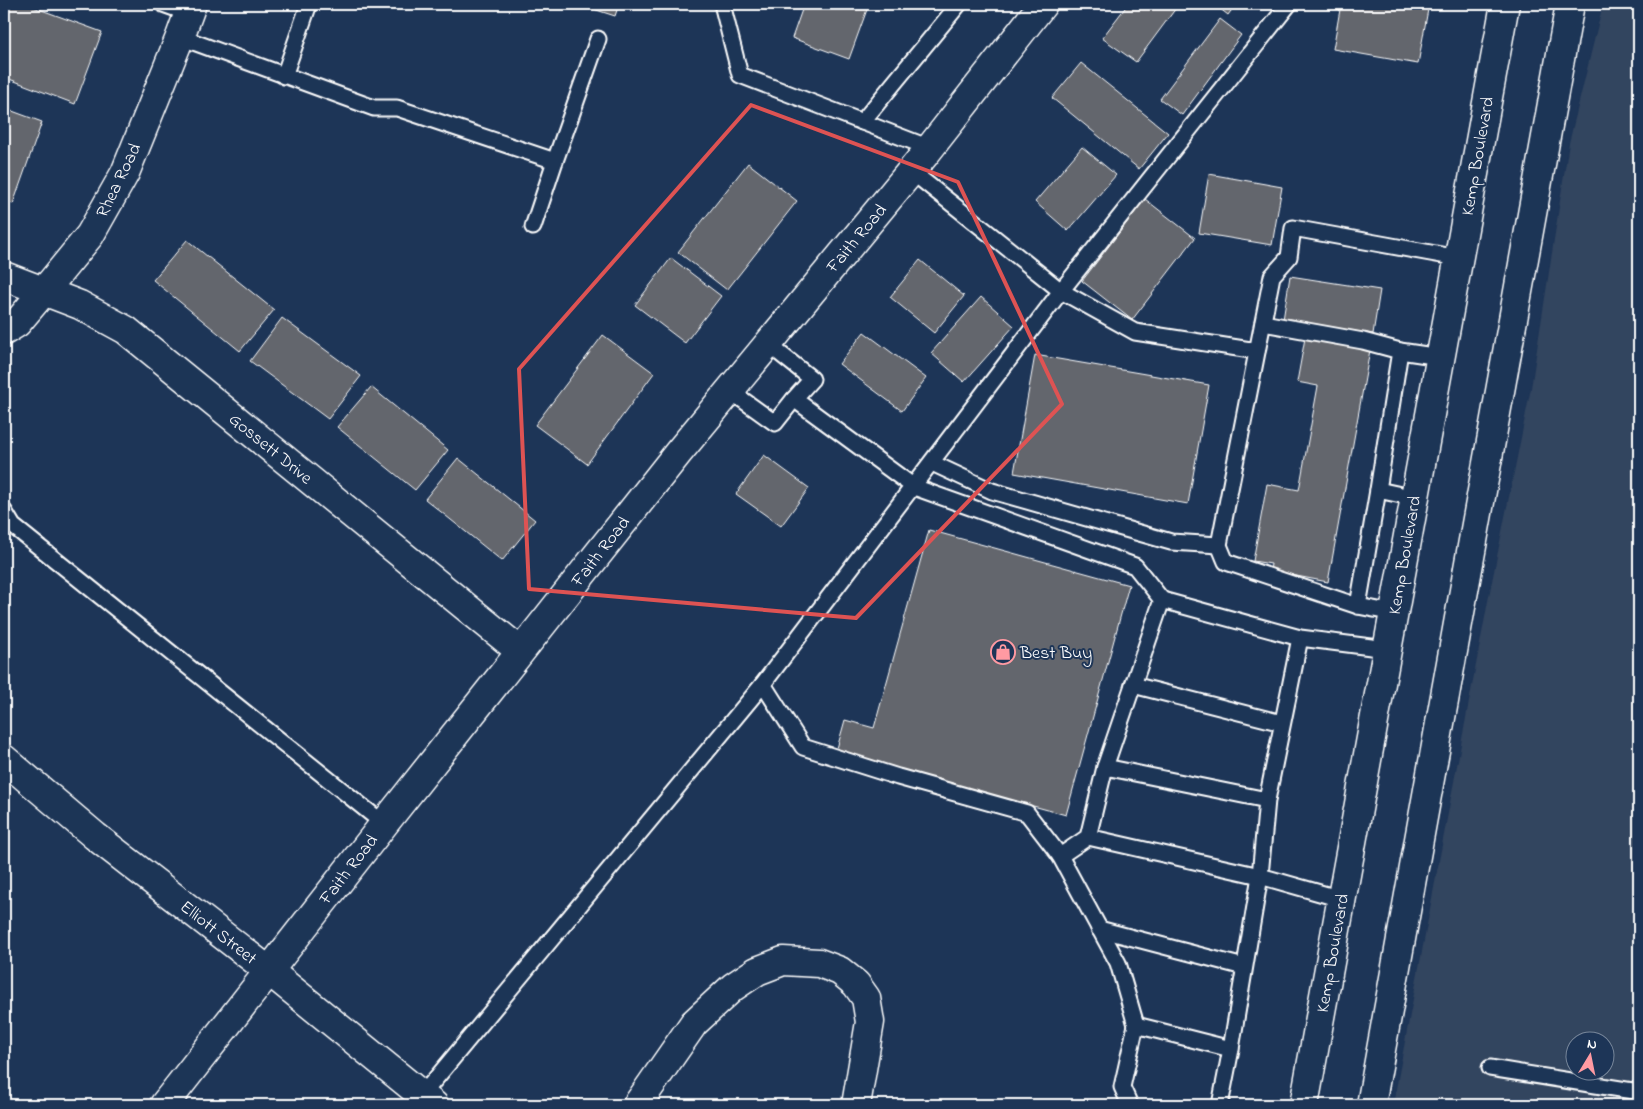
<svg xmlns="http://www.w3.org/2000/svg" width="1643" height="1109" viewBox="0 0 1643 1109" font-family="'Indie Flower',sans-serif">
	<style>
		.built { fill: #32445e; fill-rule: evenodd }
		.building { fill: #63666d; stroke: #fff }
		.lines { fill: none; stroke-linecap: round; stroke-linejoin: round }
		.lane-casing { stroke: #fff; stroke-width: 19 }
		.street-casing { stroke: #fff; stroke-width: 31 }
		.secondary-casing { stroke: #fff; stroke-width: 31 }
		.lane { stroke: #1d3557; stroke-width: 15 }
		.street { stroke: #1d3557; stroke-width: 28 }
		.secondary { stroke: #1d3557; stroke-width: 28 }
		.marked { fill: none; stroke: #de5353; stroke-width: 4; stroke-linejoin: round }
		.labels { text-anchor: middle; stroke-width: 4; stroke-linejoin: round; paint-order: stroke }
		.street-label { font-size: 18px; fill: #fff; stroke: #1d3557 }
		.poi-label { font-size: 18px; fill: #fff; stroke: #1d3557; text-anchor: start }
	</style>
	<rect width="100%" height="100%" fill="#1d3557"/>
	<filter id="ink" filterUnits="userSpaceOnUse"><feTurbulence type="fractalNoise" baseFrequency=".02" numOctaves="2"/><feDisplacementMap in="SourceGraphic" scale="10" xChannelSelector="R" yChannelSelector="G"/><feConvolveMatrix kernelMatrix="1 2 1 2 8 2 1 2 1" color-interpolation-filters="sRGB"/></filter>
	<g filter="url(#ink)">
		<!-- built -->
		<path class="built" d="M 1603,4 L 1639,4 L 1639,1105 L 1393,1105 L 1488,601 L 1531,388 L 1569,143 ZM 1576,1042 L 1606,1042 L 1606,1072 L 1576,1072 Z"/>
		<!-- building -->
		<g class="building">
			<polygon points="4,4 25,4 102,32 75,104 4,77"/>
			<polygon points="578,4 619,4 615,16"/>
			<polygon points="804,4 869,4 849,59 792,38"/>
			<polygon points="1128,4 1179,4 1136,62 1102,38"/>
			<polygon points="1214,4 1236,4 1228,15"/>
			<polygon points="1341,4 1429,4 1418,64 1333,49"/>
			<polygon points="1220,19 1241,35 1182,115 1160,99"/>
			<polygon points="1081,63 1168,133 1139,169 1052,98"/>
			<polygon points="4,108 42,122 13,204 4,200"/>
			<polygon points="1082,147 1116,175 1068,231 1035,202"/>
			<polygon points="748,163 797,201 727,290 678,252"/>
			<polygon points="1209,174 1282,187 1272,245 1199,233"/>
			<polygon points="1145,199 1195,238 1132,320 1082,281"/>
			<polygon points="187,240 274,310 240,351 153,280"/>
			<polygon points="671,258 721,296 685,343 635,305"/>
			<polygon points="920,260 964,296 934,333 890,297"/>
			<polygon points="1290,276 1380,290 1373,334 1283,320"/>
			<polygon points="981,297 1014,326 964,382 931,353"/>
			<polygon points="282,318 361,376 328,419 250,361"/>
			<polygon points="864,332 926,378 902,411 839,364"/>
			<polygon points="603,335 654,373 587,464 535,425"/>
			<polygon points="1305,338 1370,350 1328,582 1270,571 1271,564 1253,561 1267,484 1299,490 1318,386 1297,382"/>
			<polygon points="1035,355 1209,385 1188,504 1014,473"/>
			<polygon points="371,387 448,450 415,490 337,427"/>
			<polygon points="764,455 809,488 781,526 736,494"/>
			<polygon points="458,458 535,520 502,561 425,499"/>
			<polygon points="929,530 1129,585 1066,815 836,752 845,720 874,728"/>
		</g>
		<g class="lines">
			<defs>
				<g id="lane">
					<polyline points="163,4 188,13"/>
					<polyline points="722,4 740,75 930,148"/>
					<polyline points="180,37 374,108 397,108 555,161 598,39"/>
					<polyline points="284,76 309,4"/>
					<polyline points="862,122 959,4"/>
					<polyline points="911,171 1061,291 1135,332 1257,351"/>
					<polyline points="533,227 555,161"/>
					<polyline points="1263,323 1363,341 1400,351 1378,490"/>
					<polyline points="768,344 812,379 794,399 914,487 1135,566 1162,600"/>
					<polyline points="1400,351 1440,357"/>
					<polyline points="729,390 775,423 794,399"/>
					<polyline points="932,463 992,491 1171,542 1219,545"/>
					<polyline points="4,511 13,526 384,824"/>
					<polyline points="1358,606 1378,490 1415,498"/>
					<polyline points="1394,613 1358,606 1226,562 1219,545 1272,276 1289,257 1293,228 1458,258"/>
					<polyline points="763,684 803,747 898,777 1027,813 1060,856"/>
					<polyline points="1133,685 1282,723"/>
					<polyline points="1105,767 1267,800"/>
					<polyline points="1088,837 1260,876 1341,899"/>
					<polyline points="1099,929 1244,967"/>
					<polyline points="1136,1025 1231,1049"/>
					<polyline points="1490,1068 1639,1092"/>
					<polyline points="418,1100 763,684 1061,291 1289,4"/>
					<polyline points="1130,1105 1122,1087 1136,1025 1118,963 1060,856 1088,837 1105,767 1162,600 1300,638 1387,649"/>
					<polyline points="1220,1105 1231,1049 1260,876 1267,800 1300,638"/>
				</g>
				<g id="street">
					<polyline points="4,276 80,305 126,330 520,651"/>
					<polyline points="4,331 17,323 44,291"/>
					<polyline points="4,759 95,836 269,971 434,1105"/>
					<polyline points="164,1105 384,824 678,453 926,153 1043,4"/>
					<polyline points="637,1105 694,1023 733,987 757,971 783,961 819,963 840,971 856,984 866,998 870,1022 856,1105"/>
				</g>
				<g id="secondary">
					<polyline points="44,291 90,235 125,173 180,37 192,4"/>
					<polyline points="1304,1105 1505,4"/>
					<polyline points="1371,1105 1570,4"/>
				</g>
			</defs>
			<!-- lane casing -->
			<use href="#lane" class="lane-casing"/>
			<!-- street casing -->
			<use href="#street" class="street-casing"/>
			<!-- secondary casing -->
			<use href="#secondary" class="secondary-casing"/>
			<!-- lane -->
			<use href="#lane" class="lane"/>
			<!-- street -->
			<use href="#street" class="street"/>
			<!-- secondary -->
			<use href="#secondary" class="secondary"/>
		</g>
	</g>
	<!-- marked area -->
	<path class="marked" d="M 751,105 L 958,182 L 1062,404 L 856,618 L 529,589 L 519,369 Z"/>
	<!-- icons -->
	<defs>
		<symbol id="shop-ring" viewBox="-11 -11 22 22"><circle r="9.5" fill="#1d3557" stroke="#ff9aa2" stroke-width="1.5"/><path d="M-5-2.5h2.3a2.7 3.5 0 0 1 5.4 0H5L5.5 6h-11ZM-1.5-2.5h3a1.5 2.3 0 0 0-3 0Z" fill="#ff9aa2"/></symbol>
	</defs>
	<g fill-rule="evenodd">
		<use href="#shop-ring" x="989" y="638" width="28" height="28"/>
	</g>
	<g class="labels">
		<!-- street labels -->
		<g class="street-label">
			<text transform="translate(1477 156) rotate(-80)" y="6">Kemp Boulevard</text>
			<text transform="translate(118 180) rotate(-64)" y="6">Rhea Road</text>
			<text transform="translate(856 238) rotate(-50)" y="6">Faith Road</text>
			<text transform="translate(271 448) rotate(39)" y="6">Gossett Drive</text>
			<text transform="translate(600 551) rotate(-52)" y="6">Faith Road</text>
			<text transform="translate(1404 555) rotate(-80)" y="6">Kemp Boulevard</text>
			<text transform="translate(348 869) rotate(-52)" y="6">Faith Road</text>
			<text transform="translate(219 932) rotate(38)" y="6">Elliott Street</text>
			<text transform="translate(1332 953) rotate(-80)" y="6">Kemp Boulevard</text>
		</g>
		<!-- poi labels -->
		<g class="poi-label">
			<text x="1020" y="658">Best Buy</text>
		</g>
	</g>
	<!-- margin -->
	<rect width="1643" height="1109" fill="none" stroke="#1d3557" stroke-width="20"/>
	<rect x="10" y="10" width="1623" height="1089" fill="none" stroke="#fff" stroke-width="2" filter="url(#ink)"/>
	<!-- north arrow -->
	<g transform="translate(1590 1056) rotate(10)"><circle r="24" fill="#1d3557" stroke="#77869a"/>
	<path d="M0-4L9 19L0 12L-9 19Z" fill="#ff9aa2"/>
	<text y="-8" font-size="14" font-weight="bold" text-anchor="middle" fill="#ffffff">N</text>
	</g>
</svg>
